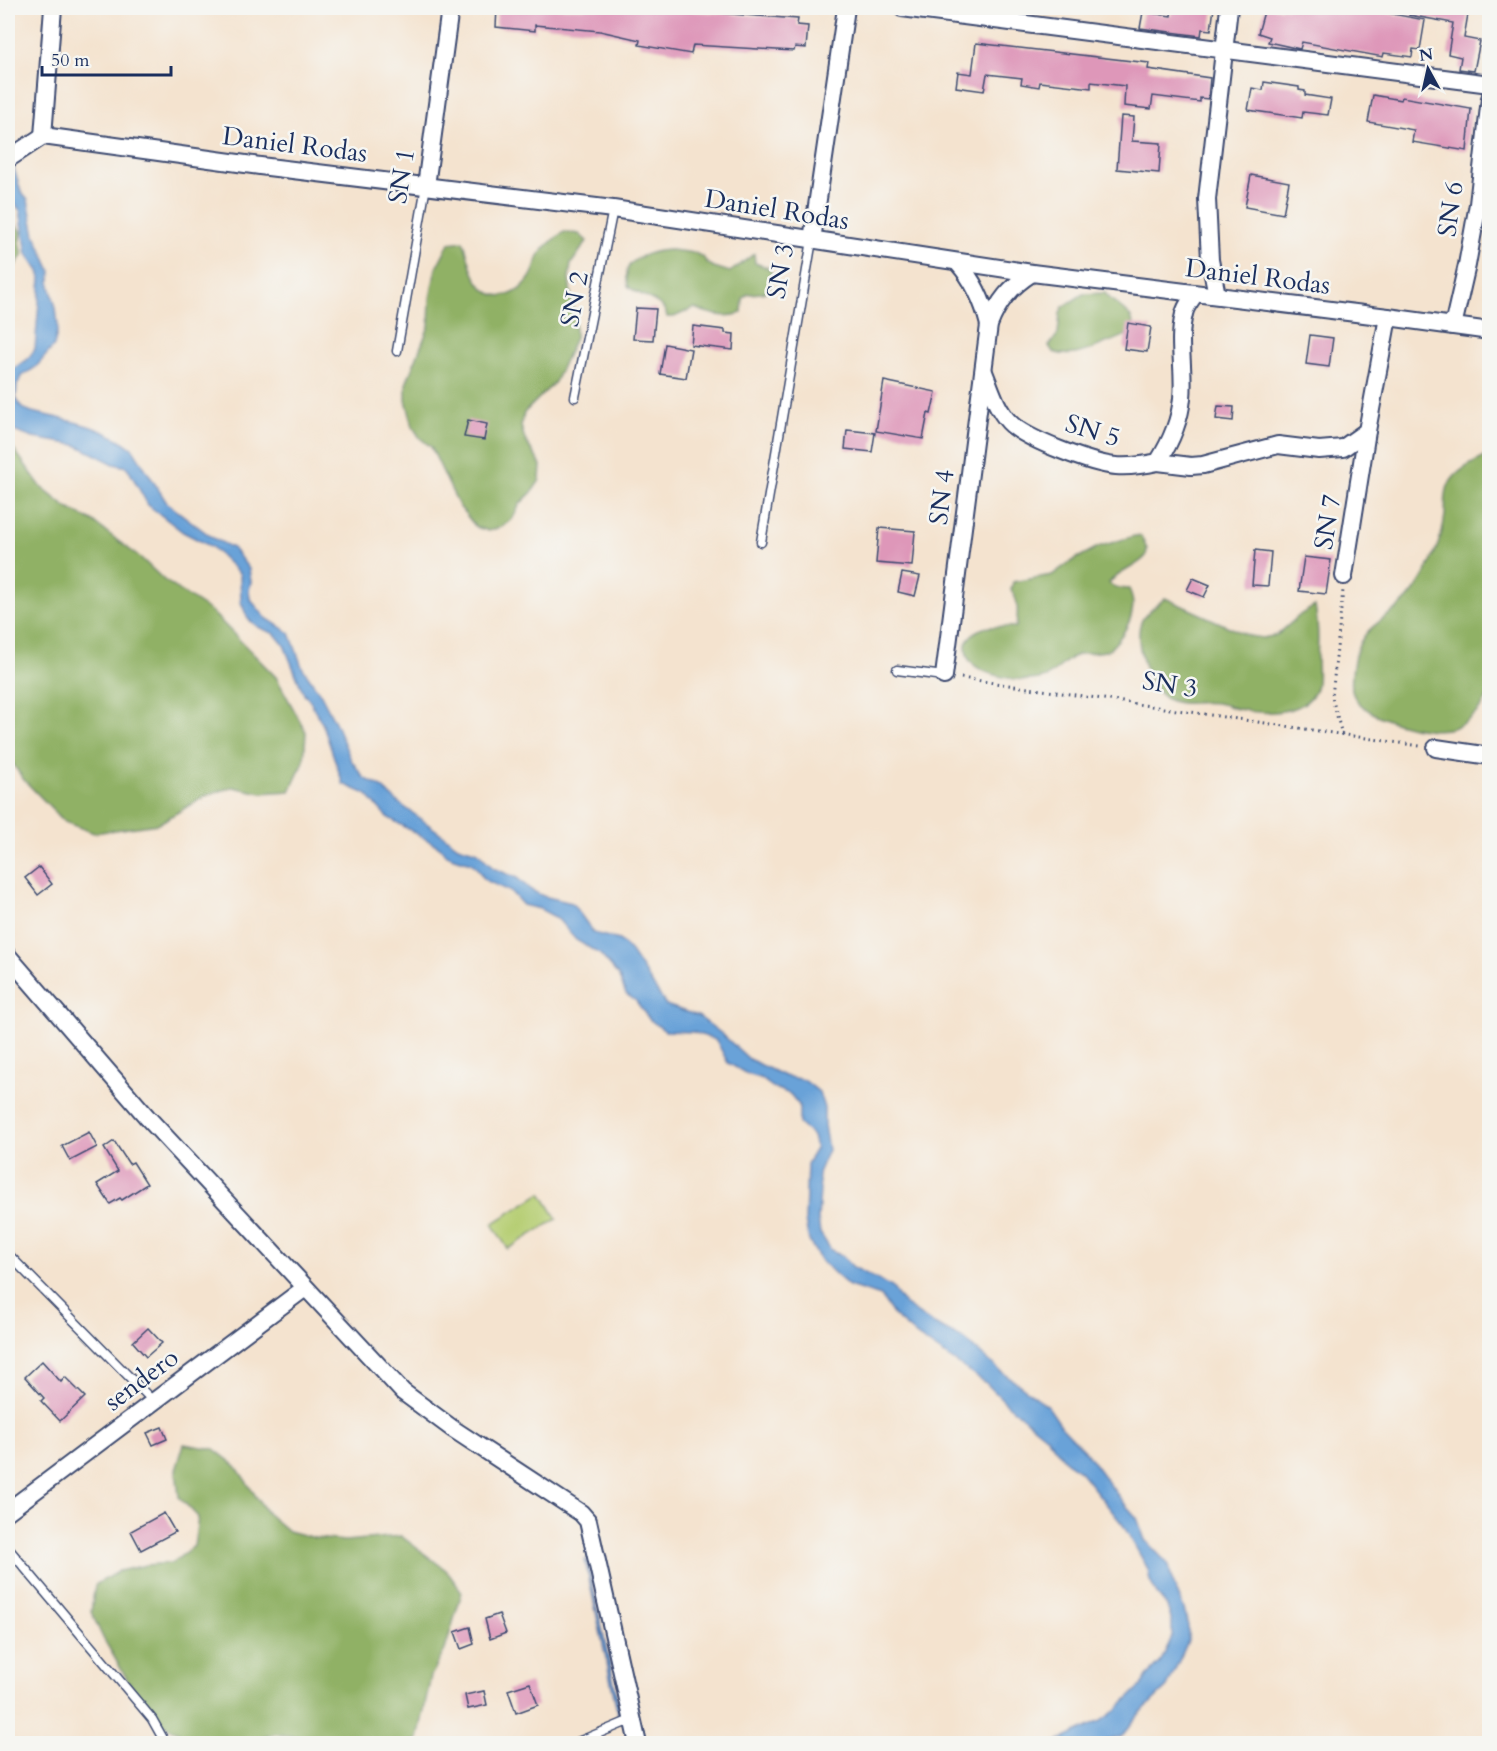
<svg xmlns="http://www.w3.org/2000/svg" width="1497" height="1751" viewBox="0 0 1497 1751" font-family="Cardo,serif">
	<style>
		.green { fill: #b6ce73; stroke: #687e68; stroke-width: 1.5 }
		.forest { fill: #90b165; stroke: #567062; stroke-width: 1.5 }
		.water { fill: #69a2d8; stroke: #42689b; stroke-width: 1.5 }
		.building { fill: #de97b9 }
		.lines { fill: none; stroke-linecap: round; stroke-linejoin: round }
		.service-casing { stroke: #3c4a6f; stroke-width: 11 }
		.minor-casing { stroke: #3c4a6f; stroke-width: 20 }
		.path { stroke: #3c4a6f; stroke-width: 3; stroke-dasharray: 1.5 4.5; stroke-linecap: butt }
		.service { stroke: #fff; stroke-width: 8 }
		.minor { stroke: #fff; stroke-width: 16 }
		.labels { text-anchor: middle; stroke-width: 5; stroke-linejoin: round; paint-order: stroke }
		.street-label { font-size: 26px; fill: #1b2f5e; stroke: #f6f6f2 }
	</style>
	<rect width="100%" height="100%" fill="#f6f6f2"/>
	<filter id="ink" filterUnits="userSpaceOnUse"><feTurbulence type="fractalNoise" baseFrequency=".0167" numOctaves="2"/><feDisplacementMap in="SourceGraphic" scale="12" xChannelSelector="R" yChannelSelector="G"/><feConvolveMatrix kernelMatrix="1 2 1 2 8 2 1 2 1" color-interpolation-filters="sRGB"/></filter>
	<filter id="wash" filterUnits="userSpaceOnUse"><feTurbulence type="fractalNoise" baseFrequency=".008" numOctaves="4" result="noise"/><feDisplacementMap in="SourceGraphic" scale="24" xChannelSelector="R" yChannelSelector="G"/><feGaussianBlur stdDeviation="1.35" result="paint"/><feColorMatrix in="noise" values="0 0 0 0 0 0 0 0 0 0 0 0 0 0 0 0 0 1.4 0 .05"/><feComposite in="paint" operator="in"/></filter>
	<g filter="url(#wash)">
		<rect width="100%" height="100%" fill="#f4e3cf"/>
		<!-- green -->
		<polygon class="green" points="541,1193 557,1219 508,1249 492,1224"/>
		<!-- forest -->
		<g class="forest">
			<polygon points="8,217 22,232 20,244 23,254 8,276"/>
			<path d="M 564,232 L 579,234 L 587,241 L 571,264 L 569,279 L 575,324 L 575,338 L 555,382 L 524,413 L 521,426 L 525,440 L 541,465 L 540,480 L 532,492 L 520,504 L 513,518 L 503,526 L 489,531 L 476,527 L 459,506 L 431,447 L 420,438 L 413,427 L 406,400 L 406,384 L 429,326 L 430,298 L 436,268 L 449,243 L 463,241 C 469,254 469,268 477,280 C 491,303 515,299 529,279 C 535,271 536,261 540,254 C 546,244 556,238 564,232 Z"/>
			<path d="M 671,250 L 695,253 L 703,257 L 707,263 L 714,267 L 730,272 L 754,254 L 755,263 L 769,268 L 773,275 L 769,290 L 762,293 L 748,294 L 743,299 L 742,313 C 724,319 710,314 694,308 L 674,317 L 667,317 C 665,300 641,298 628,286 C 627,280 625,272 629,266 C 637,255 658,250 671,250 Z"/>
			<path d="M 1105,293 C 1114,306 1137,312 1133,331 C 1123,338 1116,339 1106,343 C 1089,350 1073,359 1053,352 L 1049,346 L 1058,334 L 1060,313 L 1063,307 L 1083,294 Z"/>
			<polygon points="8,441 42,488 66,507 92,521 142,559 164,580 212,612 276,677 306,732 304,761 290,791 261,793 233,787 207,795 158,824 94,833 65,822 24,780 8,757"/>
			<path d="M 1489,455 L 1490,691 C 1484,708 1469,723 1452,728 C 1427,735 1363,719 1353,694 C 1350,686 1352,674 1353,666 C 1360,619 1391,623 1414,591 C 1429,570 1442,541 1445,515 C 1446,505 1444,493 1449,484 C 1457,469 1475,462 1489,455 Z"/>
			<path d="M 1134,536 L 1141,536 L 1147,549 L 1146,556 C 1136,568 1119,571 1109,583 L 1115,588 L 1129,589 C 1140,611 1125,634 1109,650 C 1099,653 1087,652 1077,655 C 1064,660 1057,672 1046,677 C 1027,684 983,677 970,661 C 966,656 966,650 966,644 C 975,622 997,627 1016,627 C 1018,613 1019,602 1011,590 L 1013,582 L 1052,575 L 1070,562 L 1098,547 Z"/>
			<path d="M 1165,598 L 1249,636 L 1263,638 L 1277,635 L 1301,614 L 1315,606 C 1318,624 1319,638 1317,656 C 1317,665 1318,675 1317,684 C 1311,716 1262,715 1238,709 C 1232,708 1227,705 1221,704 C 1203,699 1184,708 1167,699 C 1148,689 1132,639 1142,620 C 1146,612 1158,605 1165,598 Z"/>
			<polygon points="184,1444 214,1449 236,1466 267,1513 288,1531 315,1538 345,1541 401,1536 446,1570 462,1592 445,1650 431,1676 418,1739 410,1744 317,1744 304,1738 274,1734 247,1743 198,1743 164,1725 134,1691 103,1638 91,1612 95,1585 119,1571 146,1565 172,1563 194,1546 198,1517 179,1497 176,1470"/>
		</g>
		<!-- water -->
		<g class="water">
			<path d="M 13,165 L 21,192 L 28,200 L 35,235 L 51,271 L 50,286 L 56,308 L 58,327 L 54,346 L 36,367 L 22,376 L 17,385 L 16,398 L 22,408 L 32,412 C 67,420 104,426 133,449 L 167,503 L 213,538 L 233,548 L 249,569 L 251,582 L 249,590 L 250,599 L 266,618 L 290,633 L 302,667 L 321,695 L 336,724 L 351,760 L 364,778 L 380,786 L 399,803 L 458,846 L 478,852 L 493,868 L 517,878 L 531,890 L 543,896 L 572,903 L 594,933 L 619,940 L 631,952 L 666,1005 L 698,1016 L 722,1034 L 749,1059 L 784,1076 L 804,1080 L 819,1092 L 824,1108 L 824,1125 L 828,1150 L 818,1173 L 820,1190 L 818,1219 L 820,1233 L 831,1250 L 842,1256 L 853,1267 L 892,1287 L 904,1304 L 932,1323 L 965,1340 L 1003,1373 L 1047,1405 L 1062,1427 L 1085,1451 L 1122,1501 L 1137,1518 L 1145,1540 L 1169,1565 L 1171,1577 L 1184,1609 L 1188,1626 L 1188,1641 L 1167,1687 L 1140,1713 L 1121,1737 L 1097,1743 L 1054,1743 L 1101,1721 L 1116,1710 L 1141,1686 L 1147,1676 L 1160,1663 L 1172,1637 L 1172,1622 L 1167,1606 L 1157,1594 L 1150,1581 L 1148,1569 L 1123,1525 L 1080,1471 L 1066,1462 L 1047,1437 L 1008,1405 L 986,1383 L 917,1336 L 894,1316 L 881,1296 L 849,1286 L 821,1261 L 809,1241 L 805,1221 L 807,1164 L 816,1149 L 813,1136 L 799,1124 L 799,1105 L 790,1094 L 774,1088 L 760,1078 L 747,1074 L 728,1063 L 716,1040 L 693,1032 L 665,1031 L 649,1019 L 636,1001 L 626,994 L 618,975 L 600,954 L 576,940 L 557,918 L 540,909 L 523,905 L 511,892 L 485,880 L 476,867 L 471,863 L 454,858 L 445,854 L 440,847 L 387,817 L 366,794 L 343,784 L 323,725 L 310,701 L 303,692 L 284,645 L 275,634 L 258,627 L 248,619 L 241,602 L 240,574 L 212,547 L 183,532 L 148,505 L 127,467 L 114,464 L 76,445 L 33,438 L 8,429 L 8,372 L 27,360 L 35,349 L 41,278 L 39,271 L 27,254 L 20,210 L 8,197 L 8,168 Z"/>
			<polygon points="587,1559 621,1715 618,1715 585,1560"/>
		</g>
		<g id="blocks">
			<!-- building -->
			<g class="building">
				<polygon points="497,8 692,8 692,11 798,19 797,25 808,26 806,48 795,47 794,51 693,45 691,54 639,45 640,40 600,31 535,25 535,31 496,27"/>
				<polygon points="1172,8 1214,8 1211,30 1202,29 1201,36 1140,28 1143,12 1171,16"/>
				<polygon points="1265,8 1388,8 1387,13 1425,20 1420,50 1413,49 1412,57 1384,53 1383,57 1302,42 1300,49 1268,42 1270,37 1258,33"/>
				<polygon points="1409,8 1469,8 1464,38 1480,41 1474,71 1459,69 1461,57 1448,54 1453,23 1409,15"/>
				<polygon points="976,43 1149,63 1148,69 1210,78 1208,99 1200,98 1200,102 1153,96 1151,109 1124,106 1125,86 1091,82 1091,88 1040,82 1039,87 1021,84 1022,78 987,74 984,91 956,87 958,72 972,74"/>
				<polygon points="1264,82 1299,87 1299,90 1305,91 1305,95 1331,99 1328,115 1303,112 1302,118 1248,110 1252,88 1263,90"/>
				<polygon points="1373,95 1401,100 1402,97 1471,109 1467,151 1412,142 1414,130 1368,122"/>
				<polygon points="1121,116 1134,117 1132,141 1161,143 1159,173 1117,169"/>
				<polygon points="1251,175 1289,182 1283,214 1245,207"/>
				<polygon points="636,308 656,309 653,340 633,339"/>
				<polygon points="1128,323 1151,327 1147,352 1124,349"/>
				<polygon points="693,326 725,330 725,333 734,334 733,350 691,345"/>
				<polygon points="1310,335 1333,338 1329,367 1306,364"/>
				<polygon points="665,344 691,349 686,378 660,374"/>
				<polygon points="884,381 936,392 931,414 928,413 923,439 876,431"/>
				<polygon points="1218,406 1234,407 1233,421 1216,419"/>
				<polygon points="468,420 487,424 484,440 464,437"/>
				<polygon points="847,430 875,433 872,452 845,449"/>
				<polygon points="879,528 915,531 912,566 876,563"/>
				<polygon points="1255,550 1271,552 1268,586 1252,585"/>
				<polygon points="1304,557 1331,560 1326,594 1299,591"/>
				<polygon points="902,573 920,576 915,596 898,592"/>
				<polygon points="1193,578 1210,585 1204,597 1187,590"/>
				<polygon points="39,867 52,884 38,895 25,878"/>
				<polygon points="89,1132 97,1147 70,1161 62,1146"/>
				<polygon points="114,1141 129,1164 133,1162 147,1184 122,1200 120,1198 110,1204 97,1184 118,1171 104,1148"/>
				<polygon points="148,1328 162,1343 146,1357 133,1342"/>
				<polygon points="42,1361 61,1382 65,1377 85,1397 60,1421 41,1401 44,1398 25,1377"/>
				<polygon points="162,1427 167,1439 153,1445 147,1433"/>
				<polygon points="164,1513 175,1532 141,1550 131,1531"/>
				<polygon points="499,1614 506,1633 490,1639 485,1619"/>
				<polygon points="470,1627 474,1644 461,1649 455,1632"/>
				<polygon points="530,1683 538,1705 516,1713 508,1690"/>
				<polygon points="484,1691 487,1705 468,1709 465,1695"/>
			</g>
		</g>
	</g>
	<g filter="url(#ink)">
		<use href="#blocks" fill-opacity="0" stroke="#3c4a6f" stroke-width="1.5"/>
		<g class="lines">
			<defs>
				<g id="service">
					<polyline points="397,351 426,186"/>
					<polyline points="575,397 613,209"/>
					<polyline points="761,542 812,240"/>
					<polyline points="897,670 944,676"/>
					<polyline points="10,1256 153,1401"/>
					<polyline points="8,1548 152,1719 166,1744"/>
					<polyline points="573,1744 633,1719"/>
				</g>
				<g id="minor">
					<polyline points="902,8 1490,84"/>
					<polyline points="43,136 53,8"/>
					<polyline points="8,159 43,136 260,166 613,209 1032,273 1388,317 1490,331"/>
					<polyline points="426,186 450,8"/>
					<polyline points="812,240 846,8"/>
					<path d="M 958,263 C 974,281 983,301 989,325"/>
					<polyline points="1217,295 1210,260 1207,199 1229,8"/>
					<polyline points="1453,326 1467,265 1478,204 1490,98"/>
					<path d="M 984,372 C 991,389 996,408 1009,422 C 1025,439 1092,464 1116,466 C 1130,467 1144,465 1158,462 C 1170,443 1180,421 1182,398 C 1185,370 1177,342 1184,314 C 1185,307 1191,300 1195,294"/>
					<polyline points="1158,462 1191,466 1203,465 1278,445 1319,450 1343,448 1367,431"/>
					<polyline points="1344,576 1367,431 1388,317"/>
					<path d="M 944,676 L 989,325 C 998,302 1010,287 1032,273"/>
					<polyline points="1436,748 1490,756"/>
					<polyline points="8,956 147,1117 403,1392 453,1429 581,1513 588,1521 638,1744"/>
					<polyline points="8,1511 305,1288"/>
				</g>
			</defs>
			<!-- service casing -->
			<use href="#service" class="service-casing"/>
			<!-- minor casing -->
			<use href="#minor" class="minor-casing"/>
			<!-- path -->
			<g class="path">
				<polyline points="961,678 1420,746"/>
				<polyline points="1342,735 1332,697 1343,590"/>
			</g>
			<!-- service -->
			<use href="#service" class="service"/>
			<!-- minor -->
			<use href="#minor" class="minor"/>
		</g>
	</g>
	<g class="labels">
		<!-- street labels -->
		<g class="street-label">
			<text transform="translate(295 144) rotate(7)" y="9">Daniel Rodas</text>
			<text transform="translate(401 176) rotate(-81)" y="9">SN 1</text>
			<text transform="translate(777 209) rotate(9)" y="9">Daniel Rodas</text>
			<text transform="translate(1450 209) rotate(-82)" y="9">SN 6</text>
			<text transform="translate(780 271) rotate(-80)" y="9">SN 3</text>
			<text transform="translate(1258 276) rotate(7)" y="9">Daniel Rodas</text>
			<text transform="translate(574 299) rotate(-79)" y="9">SN 2</text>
			<text transform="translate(1093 430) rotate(17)" y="9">SN 5</text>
			<text transform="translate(941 497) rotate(-83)" y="9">SN 4</text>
			<text transform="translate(1327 522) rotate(-81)" y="9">SN 7</text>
			<text transform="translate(1170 684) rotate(9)" y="9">SN 3</text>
			<text transform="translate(141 1379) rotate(-37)" y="9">sendero</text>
		</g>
	</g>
	<!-- margin -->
	<rect width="1497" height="1751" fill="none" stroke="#f6f6f2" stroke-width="30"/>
	<!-- north arrow -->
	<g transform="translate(1428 69) rotate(352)" stroke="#f6f6f2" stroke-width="4.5" paint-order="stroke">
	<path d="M0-4.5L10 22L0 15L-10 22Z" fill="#1b2f5e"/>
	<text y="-9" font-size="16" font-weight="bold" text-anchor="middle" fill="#1b2f5e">N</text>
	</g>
	<!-- scale -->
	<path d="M42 66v9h129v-9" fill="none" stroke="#1b2f5e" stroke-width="3"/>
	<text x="51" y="66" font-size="18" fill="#1b2f5e" stroke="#f6f6f2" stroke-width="4.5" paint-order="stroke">50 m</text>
</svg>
